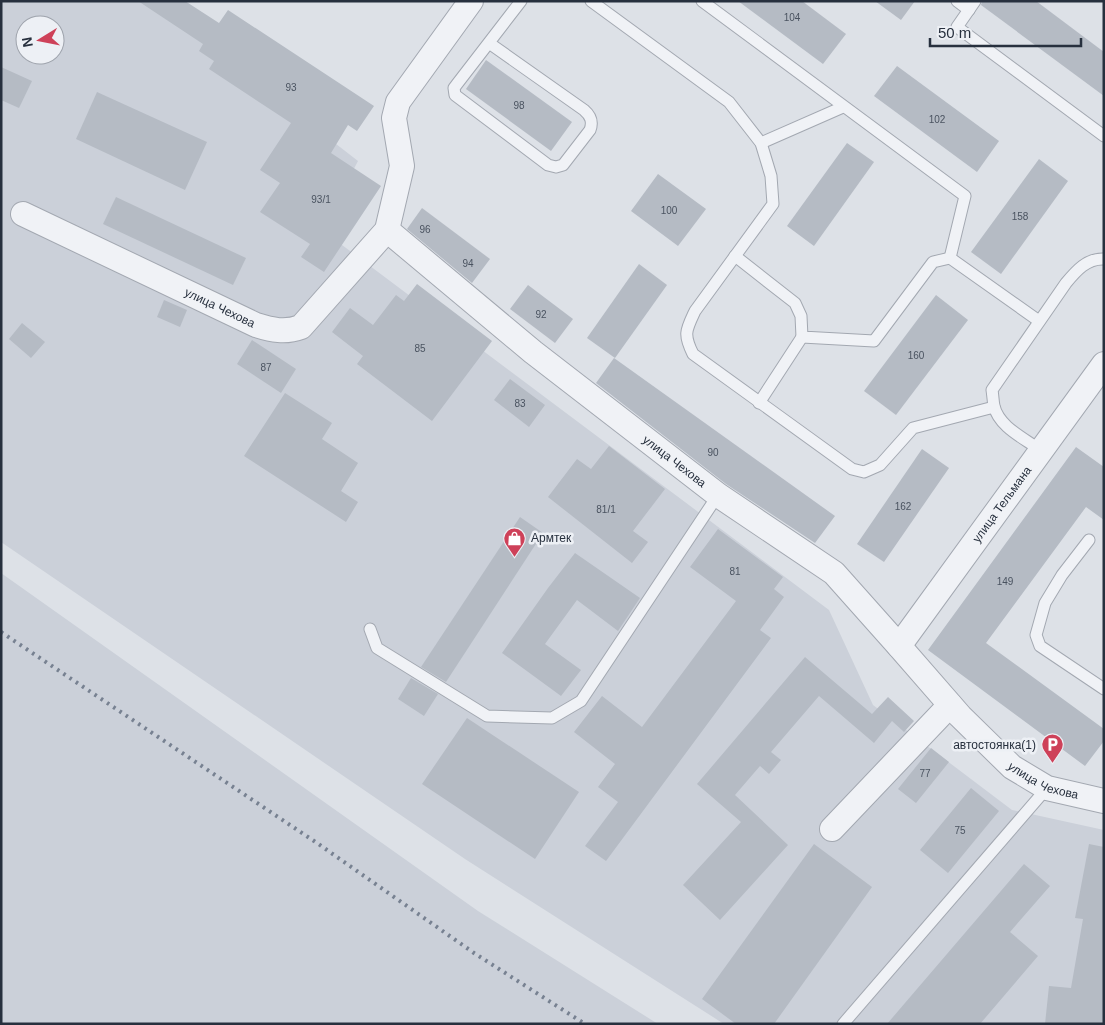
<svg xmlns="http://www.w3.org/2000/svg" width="1105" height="1025" viewBox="0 0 1105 1025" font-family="Arial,sans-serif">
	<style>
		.built { fill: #cbd0d9; fill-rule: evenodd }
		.building { fill: #b5bbc4 }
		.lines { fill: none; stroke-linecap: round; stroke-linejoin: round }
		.service-casing { stroke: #a3a8b1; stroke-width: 13 }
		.minor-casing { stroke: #a3a8b1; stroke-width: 26 }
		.service { stroke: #f0f2f6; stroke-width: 11 }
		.minor { stroke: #f0f2f6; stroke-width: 24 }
		.rail { stroke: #778191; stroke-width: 4; stroke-dasharray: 2.5 5; stroke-linecap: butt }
		.labels { text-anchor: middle; stroke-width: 5; stroke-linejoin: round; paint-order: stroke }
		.number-label { font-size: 10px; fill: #4a5360 }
		.street-label { font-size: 12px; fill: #27303e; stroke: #edf0f5 }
		.poi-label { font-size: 12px; fill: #27303e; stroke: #edf0f5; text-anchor: start }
	</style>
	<rect width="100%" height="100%" fill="#dde1e7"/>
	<!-- built -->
	<g class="built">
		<path d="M 1,1 L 152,1 L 358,161 L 322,230 L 829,610 L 873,705 L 1012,810 L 1104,830 L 1104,1024 L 724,1024 L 465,859 L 1,542 ZM 25,25 L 55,25 L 55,55 L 25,55 Z"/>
		<polygon points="1,573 478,911 658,1024 1,1024"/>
	</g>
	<!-- building -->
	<g class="building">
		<polygon points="138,1 185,1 219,23 228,10 374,106 357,131 348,125 331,153 381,186 324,272 301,257 310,244 260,212 280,183 260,170 291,123 209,69 214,61 199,51 203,44"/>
		<polygon points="738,1 802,1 846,34 823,64"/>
		<polygon points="875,1 915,1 901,20"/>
		<polygon points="982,1 1036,1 1104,52 1104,96 981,5"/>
		<polygon points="486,60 572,122 551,151 466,89"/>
		<polygon points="897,66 999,141 977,172 874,96"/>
		<polygon points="1,67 32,81 19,108 1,100"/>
		<polygon points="97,92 207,142 185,190 76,139"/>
		<polygon points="847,143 874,162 814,246 787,226"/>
		<polygon points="1039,159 1068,181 1001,274 971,252"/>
		<polygon points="658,174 706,209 678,246 631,211"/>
		<polygon points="116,197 246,258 233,285 103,224"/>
		<polygon points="422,208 490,259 472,283 407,229"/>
		<polygon points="639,264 667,285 615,358 587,338"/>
		<polygon points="417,284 492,341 432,421 357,364 363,356 332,332 350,308 373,325 396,295 404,301"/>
		<polygon points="528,285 573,319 555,343 510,309"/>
		<polygon points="936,295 968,320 896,415 864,391"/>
		<polygon points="164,300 187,310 180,327 157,317"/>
		<polygon points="22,323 45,342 31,358 9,339"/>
		<polygon points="252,340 296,369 281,393 237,364"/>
		<polygon points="614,358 835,516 815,543 726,484 596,383"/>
		<polygon points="510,379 545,405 529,427 494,400"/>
		<polygon points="285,393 332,423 322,439 358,463 341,491 358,502 346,522 244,456"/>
		<polygon points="609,446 665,489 633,531 648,542 632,563 548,497 577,459 591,469"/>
		<polygon points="1076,447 1104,467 1104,520 1086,507 986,643 1104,729 1104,741 1085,766 928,650"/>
		<polygon points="922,449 949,468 884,562 857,544"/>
		<polygon points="520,517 543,533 446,682 421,667"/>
		<polygon points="718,529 783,577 774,589 784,597 760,630 771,638 606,861 585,846 618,802 598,787 615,764 574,732 602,696 642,727 736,601 690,567"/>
		<polygon points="575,553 640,598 618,631 577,600 545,644 581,670 561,696 502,653 548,588"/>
		<polygon points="805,657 872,714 888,697 914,721 904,732 892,721 874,743 819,696 771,752 781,760 769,774 760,766 735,795 788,845 720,920 683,885 741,822 697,784"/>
		<polygon points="411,678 438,694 424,716 398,699"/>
		<polygon points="467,718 579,792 535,859 422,784"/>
		<polygon points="931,748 949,762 916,803 898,789"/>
		<polygon points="971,788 999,811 948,873 920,850"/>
		<polygon points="814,844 872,887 774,1024 736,1024 702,999"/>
		<polygon points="1089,844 1104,847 1104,1024 1045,1024 1049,986 1071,988 1083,919 1075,918"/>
		<polygon points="1024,864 1050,886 1010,932 1038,956 980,1024 887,1024"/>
	</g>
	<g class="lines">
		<defs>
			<g id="service">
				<path d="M 591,1 L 729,102 L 761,143 L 771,176 L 773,204 L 695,311 C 686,330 683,334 693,354 L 852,469 L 864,472 L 880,465 L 913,428 L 994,407"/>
				<polyline points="702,1 965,196 950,258 1039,321"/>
				<polyline points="957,1 969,10"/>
				<polyline points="975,1 957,27 1104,136"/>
				<path d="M 489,43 L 584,110 C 591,116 593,122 590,130 L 563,165 L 556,167 L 548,165 L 455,95 L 454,88 L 457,84 L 521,1"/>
				<polyline points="761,143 843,107"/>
				<polyline points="735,256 795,303 801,316 802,337 874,341 933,262 950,258"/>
				<polyline points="759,403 802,337"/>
				<path d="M 1040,450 C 1024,438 999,427 994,406 C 993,401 993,396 992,390 L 1066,283 C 1076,271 1087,258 1104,259"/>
				<polyline points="1089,540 1062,575 1045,603 1036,635 1040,646 1104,689"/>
				<polyline points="370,629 377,648 487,716 552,718 581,701 718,495"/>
				<polyline points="843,1024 1047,788"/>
			</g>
			<g id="minor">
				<path id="s1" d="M 23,214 L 256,325 C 272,330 285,333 301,327 L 387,230 L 402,166 L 394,118 L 398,102 L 471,1"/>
				<path id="s2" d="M 387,230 L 533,352 L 718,495 L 834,573 L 899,646 L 960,716 L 1012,767 L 1047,788 L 1104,801"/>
				<path id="s3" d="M 899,646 L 1104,364"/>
				<polyline points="832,829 950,705"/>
			</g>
		</defs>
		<!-- service casing -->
		<use href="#service" class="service-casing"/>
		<!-- minor casing -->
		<use href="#minor" class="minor-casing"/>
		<!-- service -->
		<use href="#service" class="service"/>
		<!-- minor -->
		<use href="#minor" class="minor"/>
		<!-- rail -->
		<polyline class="rail" points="1,632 317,843 474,953 585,1024"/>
	</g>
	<!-- icons -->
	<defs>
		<symbol id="shop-pin" viewBox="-11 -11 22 30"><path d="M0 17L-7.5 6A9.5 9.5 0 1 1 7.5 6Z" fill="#ce4159" stroke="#edf0f5"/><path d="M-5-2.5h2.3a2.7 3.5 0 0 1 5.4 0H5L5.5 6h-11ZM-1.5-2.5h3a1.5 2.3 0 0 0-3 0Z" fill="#fff"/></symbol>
		<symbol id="parking-pin" viewBox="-11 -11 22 30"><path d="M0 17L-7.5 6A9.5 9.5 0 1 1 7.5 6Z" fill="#ce4159" stroke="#edf0f5"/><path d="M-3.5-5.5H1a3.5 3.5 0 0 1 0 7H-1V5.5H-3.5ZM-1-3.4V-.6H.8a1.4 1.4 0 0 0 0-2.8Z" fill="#fff"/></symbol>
	</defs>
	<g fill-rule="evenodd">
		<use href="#shop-pin" x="502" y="526" width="25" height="34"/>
		<use href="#parking-pin" x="1040" y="732" width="25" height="34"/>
	</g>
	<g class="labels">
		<!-- number labels -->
		<g class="number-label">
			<text x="792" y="21">104</text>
			<text x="291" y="91">93</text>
			<text x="519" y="109">98</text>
			<text x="937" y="123">102</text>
			<text x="321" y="203">93/1</text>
			<text x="669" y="214">100</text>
			<text x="1020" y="220">158</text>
			<text x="425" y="233">96</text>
			<text x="468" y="267">94</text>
			<text x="541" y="318">92</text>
			<text x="420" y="352">85</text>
			<text x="916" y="359">160</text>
			<text x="266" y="371">87</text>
			<text x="520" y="407">83</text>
			<text x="713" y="456">90</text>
			<text x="903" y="510">162</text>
			<text x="606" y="513">81/1</text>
			<text x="735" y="575">81</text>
			<text x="1005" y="585">149</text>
			<text x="925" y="777">77</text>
			<text x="960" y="834">75</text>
		</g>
		<!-- street labels -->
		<g class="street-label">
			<text dy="4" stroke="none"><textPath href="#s1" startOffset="218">улица Чехова</textPath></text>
			<text dy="4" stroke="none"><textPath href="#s2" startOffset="369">улица Чехова</textPath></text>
			<text dy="4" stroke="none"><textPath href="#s3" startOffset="175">улица Тельмана</textPath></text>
			<text dy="4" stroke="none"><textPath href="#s2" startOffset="862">улица Чехова</textPath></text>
		</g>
		<!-- poi labels -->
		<g class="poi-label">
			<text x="531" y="542">Армтек</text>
			<text x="1036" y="749" text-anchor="end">автостоянка(1)</text>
		</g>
	</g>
	<!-- border -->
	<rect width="1105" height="1025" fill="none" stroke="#27303e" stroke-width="5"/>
	<!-- north arrow -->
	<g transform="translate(40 40) rotate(260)"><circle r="24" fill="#edf0f5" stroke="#9ea3ac"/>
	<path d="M0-4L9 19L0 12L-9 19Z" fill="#ce4159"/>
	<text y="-8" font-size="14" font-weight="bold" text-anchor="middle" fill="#27303e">N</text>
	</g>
	<!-- scale -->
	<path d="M930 38v8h151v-8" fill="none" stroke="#27303e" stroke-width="2.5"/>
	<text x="938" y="38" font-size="15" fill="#27303e" stroke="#edf0f5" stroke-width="4" paint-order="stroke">50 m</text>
</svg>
